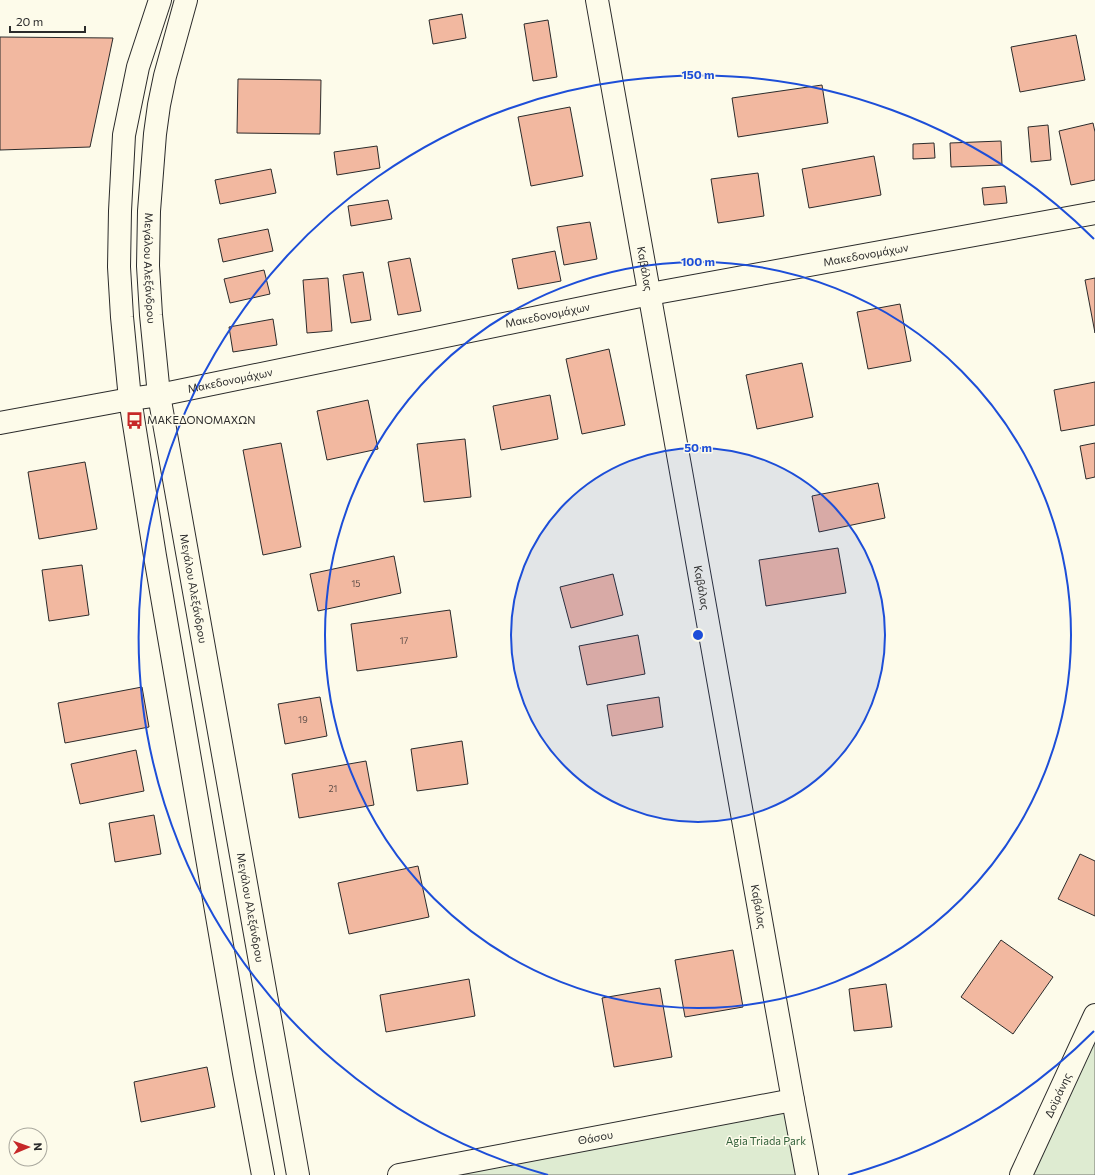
<svg xmlns="http://www.w3.org/2000/svg" width="1095" height="1175" viewBox="0 0 1095 1175" font-family="Commissioner,sans-serif">
	<style>
		.green { fill: #deebd1; stroke: #74746e }
		.building { fill: #f2b8a0; stroke: #2b2b2b }
		.lines { fill: none; stroke-linecap: round; stroke-linejoin: round }
		.street-casing { stroke: #2b2b2b; stroke-width: 24 }
		.secondary-casing { stroke: #2b2b2b; stroke-width: 24 }
		.street { stroke: #fdfbea; stroke-width: 22 }
		.secondary { stroke: #fdfbea; stroke-width: 22 }
		.ring { fill: none; stroke: #1d4ed8; stroke-width: 2 }
		.labels { text-anchor: middle; stroke-width: 3; stroke-linejoin: round; paint-order: stroke }
		.number-label { font-size: 9px; fill: #5d4e48 }
		.street-label { font-size: 11px; fill: #2b2b2b; stroke: #fdfbea }
		.poi-label { font-size: 11px; fill: #2b2b2b; stroke: #fdfbea; text-anchor: start }
		.park-label { font-size: 11px; fill: #34623c; stroke: #fdfbea }
		.centre { fill: #1d4ed8; stroke: #fdfbea; stroke-width: 2 }
		.ring-label { font-size: 12px; text-anchor: middle; font-weight: bold; fill: #1d4ed8; stroke: #fdfbea; stroke-width: 3; stroke-linejoin: round; paint-order: stroke }
	</style>
	<rect width="100%" height="100%" fill="#fdfbea"/>
	<!-- green -->
	<g class="green">
		<polygon points="1095,1015 1095,1175 1021,1175"/>
		<polygon points="793,1100 807,1175 397,1175"/>
	</g>
	<!-- building -->
	<g class="building">
		<polygon points="462,14 466,38 433,44 429,20"/>
		<polygon points="548,20 557,77 533,81 524,24"/>
		<polygon points="1076,35 1085,80 1020,92 1011,47"/>
		<polygon points="0,37 113,38 90,147 0,150"/>
		<polygon points="238,79 321,80 320,134 237,133"/>
		<polygon points="822,85 828,123 738,137 732,98"/>
		<polygon points="570,107 583,176 531,186 518,117"/>
		<polygon points="1093,123 1095,132 1095,180 1071,185 1059,131"/>
		<polygon points="1048,125 1051,160 1031,162 1028,127"/>
		<polygon points="1001,141 1002,165 951,167 950,143"/>
		<polygon points="934,143 935,158 913,159 913,144"/>
		<polygon points="377,146 380,168 337,175 334,152"/>
		<polygon points="874,156 881,195 809,208 802,169"/>
		<polygon points="271,169 276,193 220,204 215,180"/>
		<polygon points="758,173 764,216 718,223 711,179"/>
		<polygon points="1005,186 1007,203 984,205 982,188"/>
		<polygon points="388,200 392,219 351,226 348,206"/>
		<polygon points="590,222 597,259 564,265 557,227"/>
		<polygon points="268,229 273,251 223,262 218,239"/>
		<polygon points="555,251 561,281 518,289 512,259"/>
		<polygon points="410,258 421,311 398,315 388,262"/>
		<polygon points="264,270 270,294 230,303 224,279"/>
		<polygon points="363,272 371,320 351,323 343,275"/>
		<polygon points="328,278 332,331 307,333 303,280"/>
		<polygon points="1095,278 1095,333 1085,280"/>
		<polygon points="900,304 911,361 868,369 857,312"/>
		<polygon points="273,319 277,345 233,352 229,327"/>
		<polygon points="609,349 625,425 582,434 566,359"/>
		<polygon points="802,363 813,417 757,429 746,375"/>
		<polygon points="1095,382 1095,425 1061,431 1054,390"/>
		<polygon points="550,395 558,439 501,450 493,406"/>
		<polygon points="368,400 378,449 327,460 317,411"/>
		<polygon points="465,439 471,497 424,502 417,444"/>
		<polygon points="281,443 301,547 263,555 243,450"/>
		<polygon points="1095,443 1095,477 1086,479 1080,446"/>
		<polygon points="85,462 97,529 39,539 28,472"/>
		<polygon points="878,483 885,518 819,532 812,496"/>
		<polygon points="838,548 846,593 766,606 759,560"/>
		<polygon points="394,556 401,593 318,611 310,574"/>
		<polygon points="82,565 89,615 49,621 42,570"/>
		<polygon points="613,574 623,615 571,628 560,587"/>
		<polygon points="450,610 457,657 357,671 351,624"/>
		<polygon points="638,635 645,674 587,685 579,646"/>
		<polygon points="142,687 149,727 65,743 58,703"/>
		<polygon points="320,697 327,736 285,744 278,704"/>
		<polygon points="659,697 663,727 612,736 607,705"/>
		<polygon points="462,741 468,784 417,791 411,749"/>
		<polygon points="136,750 144,791 80,804 71,764"/>
		<polygon points="366,761 374,805 299,818 292,774"/>
		<polygon points="154,815 161,854 115,862 109,823"/>
		<polygon points="1080,854 1095,861 1095,916 1058,899"/>
		<polygon points="418,866 429,917 349,934 338,883"/>
		<polygon points="1001,940 1053,977 1013,1034 961,997"/>
		<polygon points="733,950 743,1007 685,1017 675,960"/>
		<polygon points="469,979 475,1016 386,1032 380,995"/>
		<polygon points="886,984 892,1027 854,1031 849,989"/>
		<polygon points="660,988 672,1057 614,1067 602,998"/>
		<polygon points="207,1067 215,1107 141,1122 134,1082"/>
	</g>
	<g class="lines">
		<defs>
			<g id="street">
				<path id="s1" d="M 597,0 L 793,1100 L 807,1175"/>
				<path id="s2" d="M 0,423 L 130,399 L 159,395 L 650,294 L 1095,213"/>
				<path id="s3" d="M 399,1175 L 793,1100"/>
				<path id="s4" d="M 1021,1175 L 1095,1015"/>
			</g>
			<g id="secondary">
				<polyline points="160,0 138,67 124,135 120,211 119,267 122,317 130,399 155,556 244,1073 263,1175"/>
				<path id="s5" d="M 186,0 L 165,76 L 159,105 L 155,134 L 149,211 L 148,266 L 151,315 L 159,395 L 298,1175"/>
			</g>
		</defs>
		<!-- street casing -->
		<use href="#street" class="street-casing"/>
		<!-- secondary casing -->
		<use href="#secondary" class="secondary-casing"/>
		<!-- street -->
		<use href="#street" class="street"/>
		<!-- secondary -->
		<use href="#secondary" class="secondary"/>
	</g>
	<!-- distance rings -->
	<circle cx="698" cy="635" r="187" fill="#1d4ed8" fill-opacity=".12"/>
	<g class="ring">
		<circle cx="698" cy="635" r="187"/>
		<circle cx="698" cy="635" r="373"/>
		<path d="M1094 1031A560 560 0 0 1 848 1175M548 1175A560 560 0 1 1 1094 239"/>
	</g>
	<!-- icons -->
	<defs>
		<symbol id="bus-bare" viewBox="-9 -9 18 18"><path d="M-5-6H5V4H4V6H2V4H-2V6H-4V4H-5ZM-3.5-4V0h7V-4ZM-3.5 1.2v1.5H-2V1.2ZM2 1.2v1.5H3.5V1.2Z" fill="#c62828" stroke="#fdfbea" stroke-width="2.5" paint-order="stroke"/></symbol>
	</defs>
	<g fill-rule="evenodd">
		<use href="#bus-bare" x="122" y="408" width="25" height="25"/>
	</g>
	<g class="labels">
		<!-- number labels -->
		<g class="number-label">
			<text x="356" y="587">15</text>
			<text x="404" y="644">17</text>
			<text x="303" y="723">19</text>
			<text x="333" y="792">21</text>
		</g>
		<!-- street labels -->
		<g class="street-label">
			<text dy="4" stroke="none"><textPath href="#s2" startOffset="882">Μακεδονομάχων</textPath></text>
			<text dy="4" stroke="none"><textPath href="#s5" startOffset="272">Μεγάλου Αλεξάνδρου</textPath></text>
			<text dy="4" stroke="none"><textPath href="#s1" startOffset="273">Καβάλας</textPath></text>
			<text dy="4" stroke="none"><textPath href="#s2" startOffset="558">Μακεδονομάχων</textPath></text>
			<text dy="4" stroke="none"><textPath href="#s2" startOffset="234">Μακεδονομάχων</textPath></text>
			<text dy="4" stroke="none"><textPath href="#s5" startOffset="596">Μεγάλου Αλεξάνδρου</textPath></text>
			<text dy="4" stroke="none"><textPath href="#s1" startOffset="597">Καβάλας</textPath></text>
			<text dy="4" stroke="none"><textPath href="#s5" startOffset="920">Μεγάλου Αλεξάνδρου</textPath></text>
			<text dy="4" stroke="none"><textPath href="#s1" startOffset="921">Καβάλας</textPath></text>
			<text dy="4" stroke="none"><textPath href="#s4" startOffset="88">Δοϊράνης</textPath></text>
			<text dy="4" stroke="none"><textPath href="#s3" startOffset="200">Θάσου</textPath></text>
		</g>
		<!-- poi labels -->
		<g class="poi-label">
			<text x="147" y="424">ΜΑΚΕΔΟΝΟΜΑΧΩΝ</text>
		</g>
		<!-- park labels -->
		<g class="park-label">
			<text x="766" y="1145">Agia Triada Park</text>
		</g>
	</g>
	<circle cx="698" cy="635" r="6" class="centre"/>
	<g class="ring-label">
		<text x="698" y="79">150 m</text>
		<text x="698" y="266">100 m</text>
		<text x="698" y="452">50 m</text>
	</g>
	<!-- north arrow -->
	<g transform="translate(28 1147) rotate(88)"><circle r="19" fill="#fdfbea" stroke="#a9a89e"/>
	<path d="M0-3L7 15L0 10L-7 15Z" fill="#c62828"/>
	<text y="-6" font-size="11" font-weight="bold" text-anchor="middle" fill="#2b2b2b">N</text>
	</g>
	<!-- scale -->
	<path d="M10 26v6h75v-6" fill="none" stroke="#2b2b2b" stroke-width="2"/>
	<text x="16" y="26" font-size="12" fill="#2b2b2b" stroke="#fdfbea" stroke-width="3" paint-order="stroke">20 m</text>
</svg>
